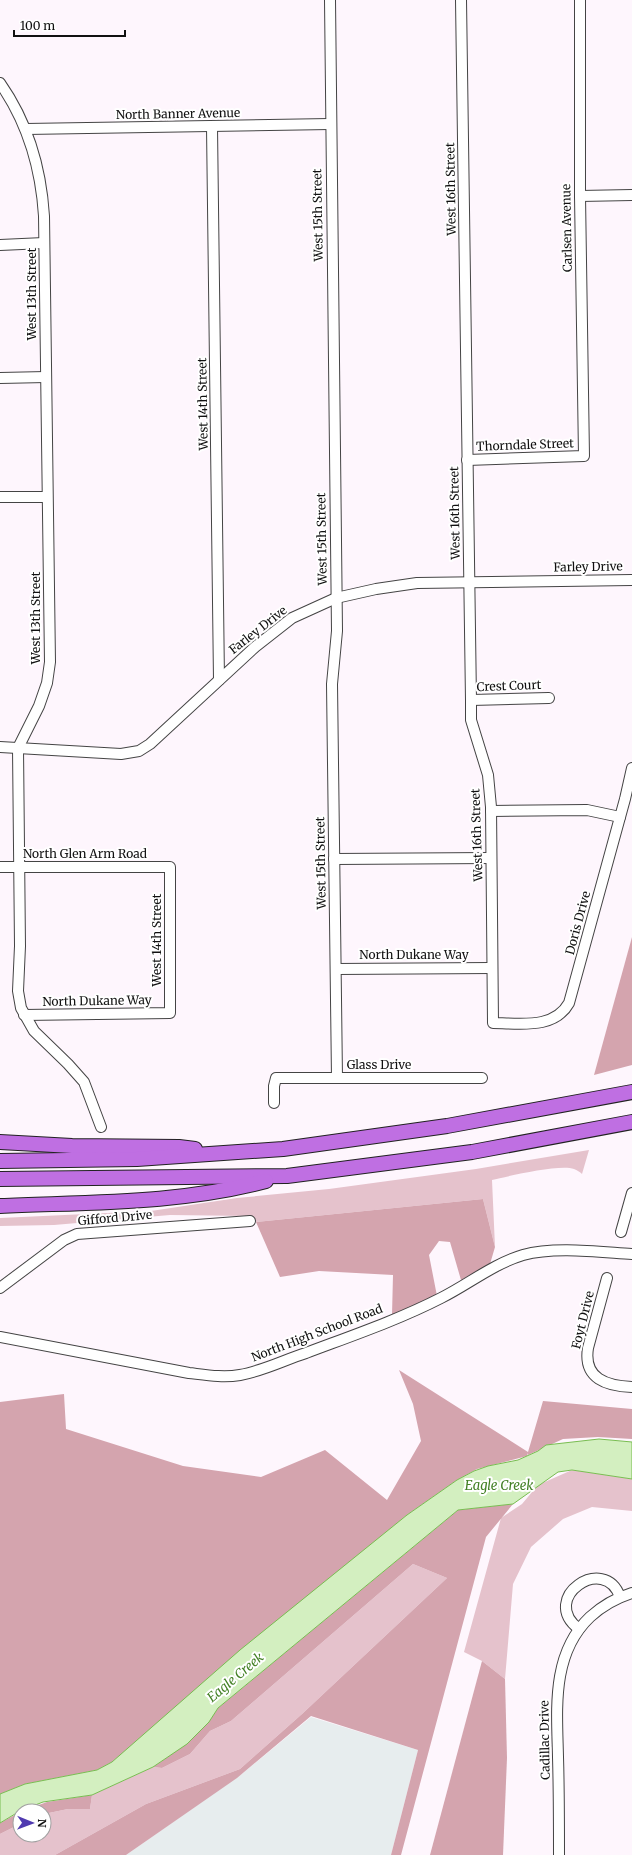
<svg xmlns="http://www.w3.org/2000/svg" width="632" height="1855" viewBox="0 0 632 1855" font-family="Merriweather,serif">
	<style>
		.industrial { fill: #e7edee }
		.green { fill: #e5c2cc }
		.forest { fill: #d4a4ae }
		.water { fill: #d3efc0; stroke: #78bd51 }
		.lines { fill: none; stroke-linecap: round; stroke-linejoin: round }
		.minor-casing { stroke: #444; stroke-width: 12 }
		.highway-casing { stroke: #222; stroke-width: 16 }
		.minor { stroke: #fff; stroke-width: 10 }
		.highway { stroke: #bf6fe2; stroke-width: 14 }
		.labels { text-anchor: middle; stroke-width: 4; stroke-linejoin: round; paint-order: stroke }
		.street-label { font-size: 12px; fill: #111; stroke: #fff }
		.water-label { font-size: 13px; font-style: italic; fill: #438025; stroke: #fff }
	</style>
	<rect width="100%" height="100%" fill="#fef6fd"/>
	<!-- industrial -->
	<polygon class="industrial" points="311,1717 418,1750 391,1855 126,1855 243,1773"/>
	<!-- green -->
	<g class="green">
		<path d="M 589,1150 L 582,1174 C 580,1172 577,1170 574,1169 C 560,1164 509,1176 492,1180 L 495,1247 L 483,1199 L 256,1222 L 248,1216 L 170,1215 L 54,1225 L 0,1226 L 0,1218 L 151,1211 L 237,1198 L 329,1189 L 476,1169 Z"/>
		<polygon points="572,1470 632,1479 632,1511 592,1507 563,1519 531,1547 513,1584 505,1679 482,1661 464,1652 501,1518 522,1504 538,1485"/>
		<polygon points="413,1564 447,1578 302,1714 240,1769 146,1804 55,1855 0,1855 0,1834 20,1824 20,1835 44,1835 44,1814 68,1809 90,1809 92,1795 153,1767 162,1768 190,1754 210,1731 231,1721"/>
	</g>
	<!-- forest -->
	<g class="forest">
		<polygon points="632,937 632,1065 594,1075"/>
		<polygon points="483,1199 495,1247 490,1264 461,1280 450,1242 439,1241 429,1255 437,1296 392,1315 393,1275 319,1271 280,1277 256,1222"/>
		<polygon points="399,1370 528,1452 543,1401 632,1409 632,1439 598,1437 563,1439 528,1455 528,1453 527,1456 477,1469 457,1480 407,1515 112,1762 97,1770 25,1784 0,1794 0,1402 64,1394 66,1429 183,1466 261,1477 325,1450 387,1500 421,1441 413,1404"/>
		<path d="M 513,1504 L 486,1537 L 401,1855 L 391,1855 L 418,1750 L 311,1716 L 237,1778 L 126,1855 L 55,1855 L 146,1804 L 240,1769 L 302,1714 L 447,1578 L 413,1564 L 231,1721 L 210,1731 L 190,1754 L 162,1768 L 153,1767 C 178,1750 201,1734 218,1708 L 458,1510 Z"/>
		<polygon points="482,1661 505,1679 507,1758 503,1855 430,1855"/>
		<polygon points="92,1795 90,1809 68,1809 44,1814 44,1811 22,1811 47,1802"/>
		<polygon points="20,1812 20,1824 0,1834 0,1823"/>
	</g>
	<!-- water -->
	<polygon class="water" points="599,1439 632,1442 632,1479 572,1470 558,1472 513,1504 458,1510 218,1708 209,1722 187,1744 153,1767 92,1795 43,1802 20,1811 0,1823 0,1794 25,1784 97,1770 112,1762 240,1650 407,1515 457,1480 474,1471 488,1466 518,1460 538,1451 546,1445"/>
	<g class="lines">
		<defs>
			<g id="minor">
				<polyline points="330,0 337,631 332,684 337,1078"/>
				<path d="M 461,0 L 471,700 L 471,720 L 488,775 L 491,807 L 493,1023 C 519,1023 554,1030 569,1003 L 625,799 L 632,768"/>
				<path d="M 0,83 C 28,123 41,168 44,216 L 50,662 L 47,683 L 39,706 L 18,748 L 20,946 L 18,991 L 21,1008 L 34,1031 L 68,1064 L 84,1082 L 101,1127"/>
				<polyline points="212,127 219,680"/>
				<polyline points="26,129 330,124"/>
				<polyline points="580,196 632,195"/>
				<polyline points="0,245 44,243"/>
				<polyline points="0,378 46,377"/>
				<polyline points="467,460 584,456 580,196 580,0"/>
				<polyline points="0,497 47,497"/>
				<polyline points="471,700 549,698"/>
				<polyline points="0,747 121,754 139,751 150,744 255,647 292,618 336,598 376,589 417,583 632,580"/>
				<polyline points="491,811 587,810 620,817"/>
				<polyline points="334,859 491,858"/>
				<polyline points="0,867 170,867 170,1013 24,1015"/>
				<polyline points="336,969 492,968"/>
				<polyline points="274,1103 274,1086 276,1078 482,1078"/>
				<polyline points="621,1232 632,1193"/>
				<path d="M 607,1278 L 588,1348 C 583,1379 607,1386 632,1387"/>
				<polyline points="0,1288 64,1240 77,1234 250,1221"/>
				<path d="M 0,1337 L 189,1373 C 206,1375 223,1378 240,1375 C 263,1371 284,1360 306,1353 C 351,1336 398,1320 441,1298 C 469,1284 493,1264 523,1255 C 554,1246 600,1252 632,1254"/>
				<path d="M 579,1629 C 538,1598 605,1553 620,1597"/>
				<path d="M 559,1855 C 559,1822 559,1790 558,1757 C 557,1709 551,1654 590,1617 C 602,1606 616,1598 632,1593"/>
			</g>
			<g id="highway">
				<polyline points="0,1142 72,1146 179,1147 195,1149"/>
				<polyline points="0,1161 137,1159 283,1149 447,1126 632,1092"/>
				<polyline points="0,1179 287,1176 472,1152 632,1122"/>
				<path d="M 0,1206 C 89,1202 179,1204 266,1181"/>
			</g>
		</defs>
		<!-- minor casing -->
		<use href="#minor" class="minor-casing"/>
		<!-- highway casing -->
		<use href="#highway" class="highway-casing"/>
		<!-- minor -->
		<use href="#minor" class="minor"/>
		<!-- highway -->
		<use href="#highway" class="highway"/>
	</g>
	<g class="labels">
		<!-- street labels -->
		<g class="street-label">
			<text transform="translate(178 114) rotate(-1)" y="4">North Banner Avenue</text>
			<text transform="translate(451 189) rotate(-91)" y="4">West 16th Street</text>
			<text transform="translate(318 215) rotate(-91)" y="4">West 15th Street</text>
			<text transform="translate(567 228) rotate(-91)" y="4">Carlsen Avenue</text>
			<text transform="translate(32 294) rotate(-90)" y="4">West 13th Street</text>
			<text transform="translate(203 404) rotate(-91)" y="4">West 14th Street</text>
			<text transform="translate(525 445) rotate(-2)" y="4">Thorndale Street</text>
			<text transform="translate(455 513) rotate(-91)" y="4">West 16th Street</text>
			<text transform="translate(322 539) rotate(-91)" y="4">West 15th Street</text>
			<text transform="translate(588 567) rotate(-1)" y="4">Farley Drive</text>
			<text transform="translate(36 618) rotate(-90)" y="4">West 13th Street</text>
			<text transform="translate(258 630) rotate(-38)" y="4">Farley Drive</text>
			<text transform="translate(509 686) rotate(-2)" y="4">Crest Court</text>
			<text transform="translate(477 835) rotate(-92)" y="4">West 16th Street</text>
			<text x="85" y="858">North Glen Arm Road</text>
			<text transform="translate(321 863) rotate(-91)" y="4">West 15th Street</text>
			<text transform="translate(578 923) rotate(-75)" y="4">Doris Drive</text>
			<text transform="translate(157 940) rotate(-90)" y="4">West 14th Street</text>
			<text x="414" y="959">North Dukane Way</text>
			<text transform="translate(97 1001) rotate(-1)" y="4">North Dukane Way</text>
			<text x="379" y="1069">Glass Drive</text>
			<text transform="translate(115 1218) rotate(-5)" y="4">Gifford Drive</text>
			<text transform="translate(583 1320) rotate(-76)" y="4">Foyt Drive</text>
			<text transform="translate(317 1333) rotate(-21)" y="4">North High School Road</text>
			<text transform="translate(545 1740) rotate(-91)" y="4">Cadillac Drive</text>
		</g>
		<!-- water labels -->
		<g class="water-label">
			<text x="499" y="1490">Eagle Creek</text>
			<text transform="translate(235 1677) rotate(-40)" y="5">Eagle Creek</text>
		</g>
	</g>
	<!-- north arrow -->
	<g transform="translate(32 1823) rotate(91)"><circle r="19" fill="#ffffff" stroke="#a0a0a0"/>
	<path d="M0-3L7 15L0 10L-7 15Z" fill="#503ab0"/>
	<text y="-6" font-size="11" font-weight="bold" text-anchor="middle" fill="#111111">N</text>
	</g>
	<!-- scale -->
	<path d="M14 30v6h111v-6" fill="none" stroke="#111111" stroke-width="2"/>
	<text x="20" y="30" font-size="12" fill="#111111" stroke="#ffffff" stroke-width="3" paint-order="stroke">100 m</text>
</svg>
